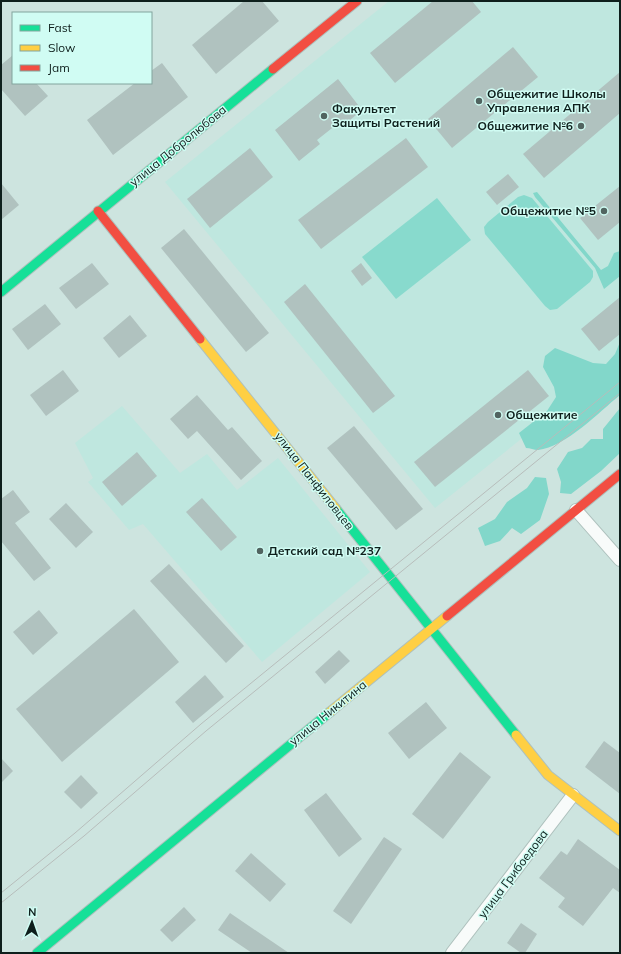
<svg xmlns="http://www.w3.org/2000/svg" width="621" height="954" viewBox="0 0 621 954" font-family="Mulish,sans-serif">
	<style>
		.built { fill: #bfe7df }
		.green { fill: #88dacd }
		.forest { fill: #82d7ca }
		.building { fill: #b0c2bf }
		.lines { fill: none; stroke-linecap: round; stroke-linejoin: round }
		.street-casing { stroke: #aec1bd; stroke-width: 14 }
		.fast-casing { stroke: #aec1bd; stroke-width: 11 }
		.slow-casing { stroke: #aec1bd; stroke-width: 11 }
		.jam-casing { stroke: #aec1bd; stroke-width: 11 }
		.street { stroke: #f8fbfa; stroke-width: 12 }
		.fast { stroke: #16e098; stroke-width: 9 }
		.slow { stroke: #ffcf43; stroke-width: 9 }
		.jam { stroke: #f24e42; stroke-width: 9 }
		.tram { stroke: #b7bdbb; stroke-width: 1 }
		.poi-dot { fill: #516460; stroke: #d0fcf3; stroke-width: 1.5 }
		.labels { text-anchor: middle; stroke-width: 3; stroke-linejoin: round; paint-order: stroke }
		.poi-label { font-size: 12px; font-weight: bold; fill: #0e1f1c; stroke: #d0fcf3; text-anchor: start }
		.street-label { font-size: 12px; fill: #0e1f1c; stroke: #d0fcf3 }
	</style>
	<rect width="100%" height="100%" fill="#cde4df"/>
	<!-- built -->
	<g class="built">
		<polygon points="389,1 620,1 620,360 435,508 165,182"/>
		<polygon points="122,406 180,473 207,454 237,490 278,458 370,572 262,662 143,524 129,530 88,482 93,478 75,443"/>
	</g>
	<!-- green -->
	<g class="green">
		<polygon points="524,195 532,198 593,271 593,277 590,282 557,309 550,310 545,306 485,234 484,227 488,222 518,197"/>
		<polygon points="437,198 471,240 396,299 362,257"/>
	</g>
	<!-- forest -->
	<g class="forest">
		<polygon points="537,192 601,270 608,266 614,253 620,251 620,276 604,289 595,268 535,197 533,193"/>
		<path d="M 620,342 L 620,395 C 599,412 566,447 538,450 C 534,450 530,448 526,448 L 519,433 L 547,411 L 556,397 L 554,387 L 543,367 L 545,356 L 555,348 L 593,363 L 606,364 L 615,354 Z"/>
		<polygon points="620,408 620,453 601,471 571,494 560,493 561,482 557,469 568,452 582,448 591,439 603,439 603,429"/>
		<polygon points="535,477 546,478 549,494 540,520 521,534 512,528 500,541 485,546 478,528 495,519 507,502 527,488"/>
	</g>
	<!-- building -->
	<g class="building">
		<polygon points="244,1 262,1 279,21 216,74 192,45"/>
		<polygon points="433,1 472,1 481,12 395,83 370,53"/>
		<polygon points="513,47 538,77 452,148 428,119"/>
		<polygon points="13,55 13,83 36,83 48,96 25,116 1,89 1,65"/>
		<polygon points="162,63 188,97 113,155 87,120 135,83 151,83 151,71"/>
		<polygon points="620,72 620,113 544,178 523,154"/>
		<polygon points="338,79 362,110 344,125 341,121 317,140 320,144 299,161 275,130"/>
		<polygon points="406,138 428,167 321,249 298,220"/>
		<polygon points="250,148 273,177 210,228 187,199"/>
		<polygon points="508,174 519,187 497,205 486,192"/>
		<polygon points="1,183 19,205 1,220"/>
		<polygon points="620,186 620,222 598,240 580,218"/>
		<polygon points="184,229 269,333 246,352 161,248"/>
		<polygon points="92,263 109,284 76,309 59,288"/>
		<polygon points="361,263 372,278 362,286 351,271"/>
		<polygon points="305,284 395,396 373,413 284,302"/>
		<polygon points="620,297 620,334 599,351 581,329"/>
		<polygon points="45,304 61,324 28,350 12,329"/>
		<polygon points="130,315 147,336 119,358 103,338"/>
		<polygon points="63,370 79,391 46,416 30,395"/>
		<polygon points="528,370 549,396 435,487 414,462"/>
		<polygon points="197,395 228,430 232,427 262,461 241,480 197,431 188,439 170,419"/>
		<polygon points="354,426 423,509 396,530 327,448"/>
		<polygon points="137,452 157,476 122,506 102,482"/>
		<polygon points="13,490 30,512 15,523 51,568 34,581 1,541 1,499"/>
		<polygon points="202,498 237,537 221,551 186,512"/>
		<polygon points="66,503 93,532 76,548 49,519"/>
		<polygon points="169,564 244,646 226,663 150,581"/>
		<polygon points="134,609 179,662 62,762 16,709"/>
		<polygon points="39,610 58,633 33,655 13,632"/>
		<polygon points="339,650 350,661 325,684 315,672"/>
		<polygon points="205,675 224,697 193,723 175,702"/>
		<polygon points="426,702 447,728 409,759 388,733"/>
		<polygon points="604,741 620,753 620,794 585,767"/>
		<polygon points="460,752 491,777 443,839 412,814"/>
		<polygon points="1,758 13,771 1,783"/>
		<polygon points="81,775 98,793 81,809 64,792"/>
		<polygon points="326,793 362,839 339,857 304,810"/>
		<polygon points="384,837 402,849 351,924 333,911"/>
		<polygon points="578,839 620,870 620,893 613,888 583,926 558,907 565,898 539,878 561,851 567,855"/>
		<polygon points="251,853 286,884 270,902 235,871"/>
		<polygon points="184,907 196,920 172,942 160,930"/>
		<polygon points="230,913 289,953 252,953 218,930"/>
		<polygon points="521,923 537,934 525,953 521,953 507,943"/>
	</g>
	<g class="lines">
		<defs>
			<g id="street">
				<polyline points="576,510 620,560"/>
				<polyline points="452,953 573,795"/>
			</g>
			<g id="fast">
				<polyline points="1,292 273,69"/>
				<polyline points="336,509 516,735"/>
				<polyline points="37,953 330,712"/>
			</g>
			<g id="slow">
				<polyline points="200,339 336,509"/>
				<polyline points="330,712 447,616"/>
				<polyline points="516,735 548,775 620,831"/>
			</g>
			<g id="jam">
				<polyline points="273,69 357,1"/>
				<polyline points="98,211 200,339"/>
				<polyline points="447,616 620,474"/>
			</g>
		</defs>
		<!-- street casing -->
		<use href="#street" class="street-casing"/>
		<!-- fast casing -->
		<use href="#fast" class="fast-casing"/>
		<!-- slow casing -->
		<use href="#slow" class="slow-casing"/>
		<!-- jam casing -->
		<use href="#jam" class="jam-casing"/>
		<!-- street -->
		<use href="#street" class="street"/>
		<!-- fast -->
		<use href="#fast" class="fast"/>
		<!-- slow -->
		<use href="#slow" class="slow"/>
		<!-- jam -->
		<use href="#jam" class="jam"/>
		<!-- tram -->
		<g class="tram">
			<polyline points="1,893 75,833 201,724 620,382"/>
			<polyline points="1,903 84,836 206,731 620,393"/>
		</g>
	</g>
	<!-- markers -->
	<g class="poi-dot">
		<circle cx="479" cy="101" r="4"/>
		<circle cx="324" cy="116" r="4"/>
		<circle cx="581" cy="126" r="4"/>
		<circle cx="604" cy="211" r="4"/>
		<circle cx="498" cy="415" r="4"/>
		<circle cx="260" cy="551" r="4"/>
	</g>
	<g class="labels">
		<!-- poi labels -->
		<g class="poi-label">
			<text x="487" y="98">Общежитие Школы<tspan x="487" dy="14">Управления АПК</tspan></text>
			<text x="332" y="113">Факультет<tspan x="332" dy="14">Защиты Растений</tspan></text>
			<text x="573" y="130" text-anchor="end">Общежитие №6</text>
			<text x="596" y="215" text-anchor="end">Общежитие №5</text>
			<text x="506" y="419">Общежитие</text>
			<text x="268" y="555">Детский сад №237</text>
		</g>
		<!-- street labels -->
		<g class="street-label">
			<text transform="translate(178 146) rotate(-39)" y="4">улица Добролюбова</text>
			<text transform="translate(314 481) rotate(52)" y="4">улица Панфиловцев</text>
			<text transform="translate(328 713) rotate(-39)" y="4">улица Никитина</text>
			<text transform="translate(513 874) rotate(-53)" y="4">улица Грибоедова</text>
		</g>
	</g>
	<!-- border -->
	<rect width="621" height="954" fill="none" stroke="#0e1f1c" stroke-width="4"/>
	<!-- legend -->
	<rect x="12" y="12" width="140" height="72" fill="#d0fcf3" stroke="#82a49d"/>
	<rect x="20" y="25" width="20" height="6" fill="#16e098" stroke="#82a49d"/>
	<text x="48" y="32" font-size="12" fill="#0e1f1c">Fast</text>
	<rect x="20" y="45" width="20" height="6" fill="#ffcf43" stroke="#82a49d"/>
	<text x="48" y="52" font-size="12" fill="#0e1f1c">Slow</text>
	<rect x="20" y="65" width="20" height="6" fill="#f24e42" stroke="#82a49d"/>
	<text x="48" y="72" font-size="12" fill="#0e1f1c">Jam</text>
	<!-- north arrow -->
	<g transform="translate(32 922) rotate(2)" stroke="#d0fcf3" stroke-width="3" paint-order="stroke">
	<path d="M0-3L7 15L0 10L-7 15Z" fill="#0e1f1c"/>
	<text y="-6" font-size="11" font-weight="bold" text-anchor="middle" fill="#0e1f1c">N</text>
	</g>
</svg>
